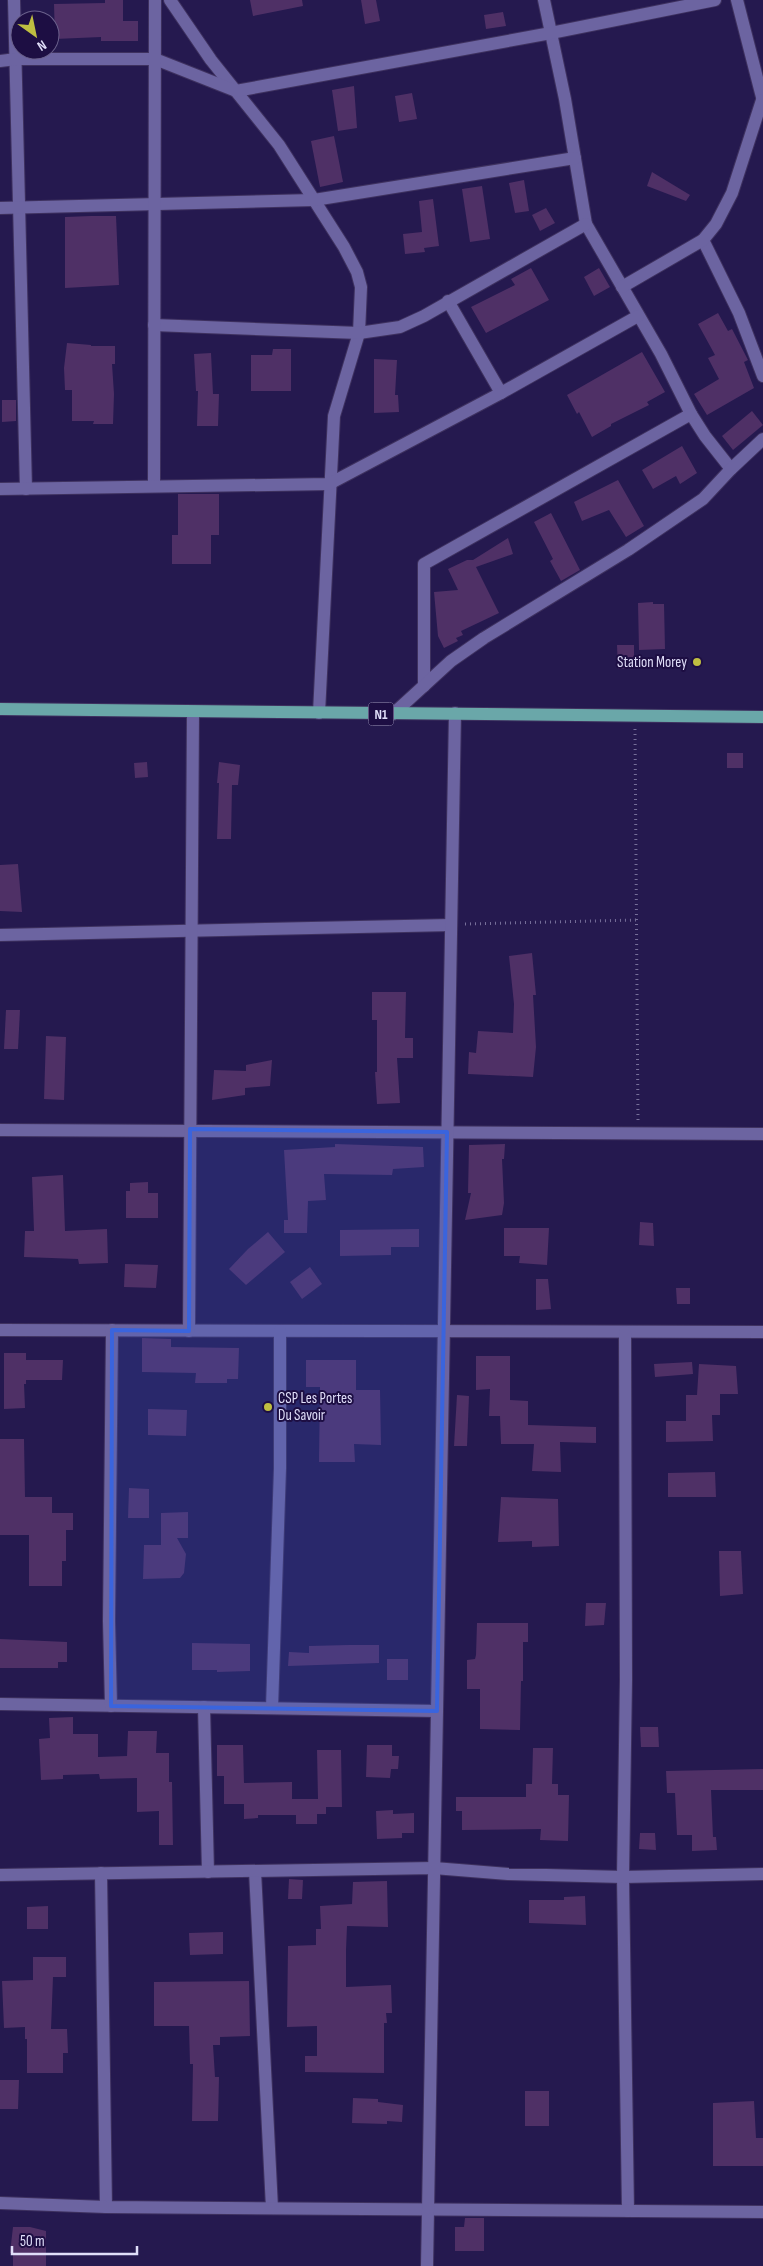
<svg xmlns="http://www.w3.org/2000/svg" width="763" height="2266" viewBox="0 0 763 2266" font-family="'Sofia Sans Condensed',sans-serif">
	<style>
		.building { fill: #4f3066 }
		.lines { fill: none; stroke-linecap: round; stroke-linejoin: round }
		.street-casing { stroke: #3e315f; stroke-width: 14 }
		.primary-casing { stroke: #3e315f; stroke-width: 14 }
		.path { stroke: #766f99; stroke-width: 3; stroke-dasharray: 1 4; stroke-linecap: butt }
		.street { stroke: #6c64a1; stroke-width: 12 }
		.primary { stroke: #6aa7a9; stroke-width: 12 }
		.marked { fill: #3a64dd; fill-opacity: 0.2; stroke: #3a64dd; stroke-width: 4; stroke-linejoin: round }
		.poi-dot { fill: #bfbe41; stroke: #1d0e43; stroke-width: 2 }
		.labels { text-anchor: middle; stroke-width: 4; stroke-linejoin: round; paint-order: stroke }
		.shield { fill: #1d0e43; stroke: #a6a0c2; stroke-width: 1 }
		.shield-label { font-size: 14px; font-weight: bold; fill: #e0def9 }
		.poi-label { font-size: 15px; fill: #e0def9; stroke: #1d0e43; text-anchor: end }
	</style>
	<rect width="100%" height="100%" fill="#25194f"/>
	<!-- building -->
	<g class="building">
		<polygon points="105,0 123,0 123,21 138,21 138,41 101,41 101,37 55,39 54,4 105,3"/>
		<polygon points="250,0 302,0 303,6 253,16"/>
		<polygon points="361,0 376,0 380,21 365,24"/>
		<polygon points="503,12 506,26 486,29 484,15"/>
		<polygon points="354,86 357,128 338,131 332,90"/>
		<polygon points="412,93 417,119 399,122 395,96"/>
		<polygon points="334,136 343,182 320,187 311,141"/>
		<polygon points="652,172 690,195 686,201 647,186"/>
		<polygon points="524,180 529,211 515,213 509,183"/>
		<polygon points="482,186 490,239 470,242 462,189"/>
		<polygon points="433,199 439,246 424,248 425,252 405,254 403,234 422,232 419,201"/>
		<polygon points="546,208 555,223 540,231 532,215"/>
		<polygon points="91,216 116,216 119,285 65,288 65,217"/>
		<polygon points="531,268 549,300 486,333 471,307 515,285 511,279"/>
		<polygon points="599,268 610,287 594,296 584,277"/>
		<polygon points="718,313 728,331 732,329 748,360 744,362 754,388 707,415 694,394 719,379 708,358 715,355 698,324"/>
		<polygon points="67,343 91,345 91,346 115,346 115,364 112,364 114,394 113,424 93,424 94,421 72,421 72,390 65,390 64,368"/>
		<polygon points="273,349 291,349 291,391 251,391 251,355 272,355"/>
		<polygon points="642,352 665,392 647,402 649,405 611,424 611,426 592,437 579,412 577,414 567,395"/>
		<polygon points="211,353 213,394 219,394 218,426 197,426 198,391 196,391 194,354"/>
		<polygon points="374,359 397,360 395,395 398,395 399,412 374,413"/>
		<polygon points="2,400 16,400 16,421 2,422"/>
		<polygon points="752,411 763,425 733,450 722,436"/>
		<polygon points="682,446 697,473 680,484 676,476 653,489 642,470"/>
		<polygon points="618,480 644,526 626,537 609,510 582,521 574,502"/>
		<polygon points="178,494 219,494 219,535 211,535 211,564 172,564 172,535 178,535"/>
		<polygon points="551,513 580,570 561,581 550,561 553,559 534,522"/>
		<polygon points="508,538 513,554 476,567 499,613 461,631 463,635 456,638 458,641 444,648 438,636 434,592 458,590 448,569 467,560 473,560"/>
		<polygon points="653,602 653,604 664,604 665,649 639,650 638,603"/>
		<polygon points="617,645 634,645 634,668 618,669"/>
		<rect x="727" y="753" width="16" height="15"/>
		<polygon points="147,762 148,777 135,778 134,763"/>
		<polygon points="219,762 240,765 238,785 232,785 231,839 217,839 219,783 217,783"/>
		<polygon points="18,864 22,912 0,911 0,865"/>
		<polygon points="532,953 536,995 533,995 536,1047 533,1077 468,1074 469,1052 476,1053 478,1031 513,1033 514,1004 509,956"/>
		<polygon points="372,992 406,992 405,1038 413,1038 413,1058 397,1058 400,1103 377,1104 375,1072 377,1072 377,1020 372,1020"/>
		<polygon points="6,1010 20,1010 18,1049 4,1049"/>
		<polygon points="46,1036 66,1037 64,1100 44,1099"/>
		<polygon points="272,1060 270,1086 245,1088 245,1095 212,1100 214,1070 246,1071 246,1065"/>
		<polygon points="335,1144 423,1147 424,1167 393,1169 392,1175 324,1174 326,1200 308,1201 307,1233 284,1233 284,1220 288,1220 284,1150 335,1147"/>
		<polygon points="505,1144 504,1159 502,1159 504,1203 502,1215 465,1220 471,1193 468,1193 469,1145"/>
		<polygon points="63,1175 65,1231 107,1229 108,1263 79,1264 78,1259 24,1257 25,1231 34,1231 32,1177"/>
		<polygon points="148,1182 148,1193 158,1193 158,1218 126,1218 126,1191 130,1191 130,1183"/>
		<polygon points="640,1222 653,1223 654,1246 639,1245"/>
		<polygon points="504,1228 549,1228 547,1265 519,1263 520,1256 504,1256"/>
		<polygon points="419,1229 419,1247 391,1247 391,1255 340,1256 340,1230"/>
		<polygon points="268,1232 285,1252 246,1285 229,1269 248,1249"/>
		<polygon points="125,1264 158,1265 156,1288 124,1287"/>
		<polygon points="310,1267 322,1284 302,1299 290,1282"/>
		<polygon points="536,1279 548,1279 551,1309 536,1310"/>
		<polygon points="676,1288 690,1288 690,1304 677,1304"/>
		<polygon points="142,1338 171,1339 171,1347 239,1348 238,1379 227,1379 227,1383 195,1383 196,1373 142,1372"/>
		<polygon points="4,1353 26,1353 26,1360 63,1360 62,1380 26,1380 26,1384 24,1384 25,1408 4,1409"/>
		<polygon points="476,1356 510,1356 510,1400 528,1401 528,1425 596,1427 596,1443 560,1442 561,1472 532,1471 534,1444 501,1444 500,1416 489,1416 490,1389 476,1390"/>
		<polygon points="306,1360 356,1360 356,1390 380,1390 381,1445 354,1444 355,1462 319,1462 320,1387 306,1387"/>
		<polygon points="692,1362 693,1374 655,1377 654,1364"/>
		<polygon points="699,1364 736,1366 738,1394 720,1394 720,1415 712,1415 713,1441 666,1442 666,1421 686,1421 686,1395 697,1395"/>
		<polygon points="457,1395 469,1396 467,1446 454,1446"/>
		<polygon points="148,1409 187,1410 186,1436 148,1435"/>
		<polygon points="0,1439 24,1439 25,1497 52,1497 52,1513 73,1513 73,1530 66,1530 66,1561 62,1561 62,1586 29,1586 29,1535 0,1535"/>
		<polygon points="715,1472 716,1497 668,1497 668,1473"/>
		<polygon points="129,1488 149,1489 149,1518 128,1518"/>
		<polygon points="501,1497 558,1499 559,1546 532,1547 532,1541 498,1542"/>
		<polygon points="188,1512 188,1538 177,1538 186,1554 184,1573 180,1578 143,1579 144,1545 161,1545 161,1513"/>
		<polygon points="719,1551 741,1551 743,1594 720,1596"/>
		<polygon points="586,1603 606,1603 604,1625 585,1626"/>
		<polygon points="477,1623 528,1623 528,1642 523,1642 523,1681 521,1681 520,1730 480,1729 480,1689 467,1689 467,1660 475,1659 476,1655"/>
		<polygon points="0,1639 67,1642 67,1662 58,1662 58,1668 0,1668"/>
		<polygon points="192,1643 250,1644 250,1671 217,1672 217,1670 192,1670"/>
		<polygon points="349,1645 379,1645 379,1663 288,1666 289,1652 309,1653 309,1646"/>
		<rect x="387" y="1659" width="21" height="21"/>
		<polygon points="73,1717 73,1734 98,1734 98,1757 127,1756 128,1731 157,1731 156,1753 169,1753 169,1782 172,1782 173,1845 159,1845 159,1811 137,1812 137,1778 100,1779 99,1774 63,1775 63,1779 41,1780 39,1739 50,1738 49,1718"/>
		<polygon points="640,1727 658,1727 659,1747 641,1747"/>
		<polygon points="217,1745 243,1745 244,1783 292,1782 292,1799 318,1799 317,1750 341,1750 342,1807 326,1807 326,1814 317,1814 317,1824 296,1824 296,1815 258,1815 258,1818 244,1819 244,1804 224,1804 224,1776 217,1776"/>
		<polygon points="367,1745 392,1745 392,1756 399,1756 398,1769 391,1769 390,1778 366,1777"/>
		<polygon points="533,1748 553,1748 552,1784 558,1784 558,1795 569,1795 568,1841 540,1840 541,1829 462,1830 462,1811 456,1811 456,1797 526,1797 526,1784 532,1784"/>
		<polygon points="763,1769 763,1790 711,1790 713,1837 716,1837 717,1850 692,1851 692,1835 677,1835 675,1793 667,1793 666,1771"/>
		<polygon points="393,1810 393,1814 414,1813 414,1833 402,1833 402,1838 377,1839 376,1811"/>
		<polygon points="640,1833 655,1833 656,1850 639,1849"/>
		<polygon points="289,1879 303,1880 302,1899 288,1899"/>
		<polygon points="387,1881 388,1927 347,1926 346,1950 346,1987 391,1985 392,2013 386,2013 387,2023 384,2023 384,2073 305,2072 305,2056 317,2056 317,2026 287,2027 288,1946 316,1945 316,1929 321,1929 320,1906 352,1904 353,1882"/>
		<polygon points="585,1896 586,1925 529,1923 529,1900 564,1900 564,1897"/>
		<polygon points="48,1906 48,1929 27,1929 27,1907"/>
		<polygon points="223,1932 223,1954 190,1955 189,1933"/>
		<polygon points="33,1957 66,1957 66,1977 53,1977 51,2029 67,2029 68,2053 63,2053 63,2073 27,2073 27,2039 25,2039 25,2027 4,2028 2,1981 33,1980"/>
		<polygon points="249,1981 250,2036 220,2037 220,2045 213,2045 215,2077 219,2077 218,2121 192,2121 193,2064 190,2064 189,2026 154,2026 154,1982"/>
		<polygon points="0,2080 19,2080 18,2109 0,2109"/>
		<rect x="525" y="2091" width="24" height="35"/>
		<polygon points="353,2098 378,2099 378,2102 403,2105 402,2122 387,2121 387,2124 352,2123"/>
		<polygon points="754,2101 756,2138 763,2138 763,2166 713,2166 713,2103"/>
		<polygon points="465,2218 484,2218 484,2251 455,2251 455,2227 464,2227"/>
		<polygon points="13,2227 30,2227 46,2231 46,2266 13,2266 13,2253 10,2253"/>
	</g>
	<g class="lines">
		<defs>
			<g id="street">
				<polyline points="14,0 26,489"/>
				<polyline points="170,0 211,60 279,145 344,247 357,272 361,287 359,333 334,416 319,713"/>
				<polyline points="544,0 565,99 586,224 661,354 691,414 705,436 731,469"/>
				<polyline points="737,0 763,101"/>
				<polyline points="0,61 16,59 155,59 236,91 551,33 715,0"/>
				<polyline points="0,208 314,200 575,158"/>
				<polyline points="703,240 739,313 763,376"/>
				<polyline points="622,287 703,240 716,224 732,193 762,100"/>
				<polyline points="448,301 501,393"/>
				<polyline points="154,325 359,333 400,327 424,316 586,224"/>
				<polyline points="154,485 155,0"/>
				<polyline points="0,489 329,484 501,393 638,316"/>
				<polyline points="424,686 424,564 691,414"/>
				<polyline points="393,714 451,661 484,638 628,550 703,499 731,469 763,439"/>
				<polyline points="0,935 451,925"/>
				<polyline points="0,1130 763,1134"/>
				<polyline points="0,1330 763,1332"/>
				<polyline points="189,1331 193,712"/>
				<polyline points="625,1332 626,1679 623,1877 628,2211"/>
				<polyline points="0,1704 437,1711"/>
				<polyline points="111,1706 109,1621 112,1330"/>
				<polyline points="204,1707 208,1872"/>
				<polyline points="272,1708 280,1468 280,1331"/>
				<polyline points="255,1871 272,2208"/>
				<polyline points="101,1873 106,2207"/>
				<polyline points="0,1875 434,1868 508,1874 623,1877 763,1874"/>
				<polyline points="0,2203 106,2207 763,2212"/>
				<polyline points="427,2266 455,713"/>
			</g>
			<polyline id="primary" points="0,709 763,717"/>
		</defs>
		<!-- street casing -->
		<use href="#street" class="street-casing"/>
		<!-- primary casing -->
		<use href="#primary" class="primary-casing"/>
		<!-- path -->
		<g class="path">
			<polyline points="635,729 638,1120"/>
			<polyline points="465,924 637,920"/>
		</g>
		<!-- street -->
		<use href="#street" class="street"/>
		<!-- primary -->
		<use href="#primary" class="primary"/>
	</g>
	<!-- marked area -->
	<path class="marked" d="M 190,1129 L 447,1132 L 437,1711 L 111,1706 L 112,1330 L 189,1331 Z"/>
	<!-- markers -->
	<g class="poi-dot">
		<circle cx="697" cy="662" r="5"/>
		<circle cx="268" cy="1407" r="5"/>
	</g>
	<g class="labels">
		<!-- shield labels -->
		<rect class="shield" x="368.5" y="702.5" width="25" height="23" rx="4"/>
		<g class="shield-label">
			<text x="381" y="719">N1</text>
		</g>
		<!-- poi labels -->
		<g class="poi-label">
			<text x="687" y="667">Station Morey</text>
			<text x="278" y="1403" text-anchor="start">CSP Les Portes<tspan x="278" dy="17">Du Savoir</tspan></text>
		</g>
	</g>
	<!-- north arrow -->
	<g transform="translate(35 35) rotate(147)"><circle r="24" fill="#1d0e43" stroke="#6b618c"/>
	<path d="M0-4L9 19L0 12L-9 19Z" fill="#bfbe41"/>
	<text y="-8" font-size="14" font-weight="bold" text-anchor="middle" fill="#e0def9">N</text>
	</g>
	<!-- scale -->
	<path d="M12 2246v8h125v-8" fill="none" stroke="#e0def9" stroke-width="2.5"/>
	<text x="20" y="2246" font-size="15" fill="#e0def9" stroke="#1d0e43" stroke-width="4" paint-order="stroke">50 m</text>
</svg>
